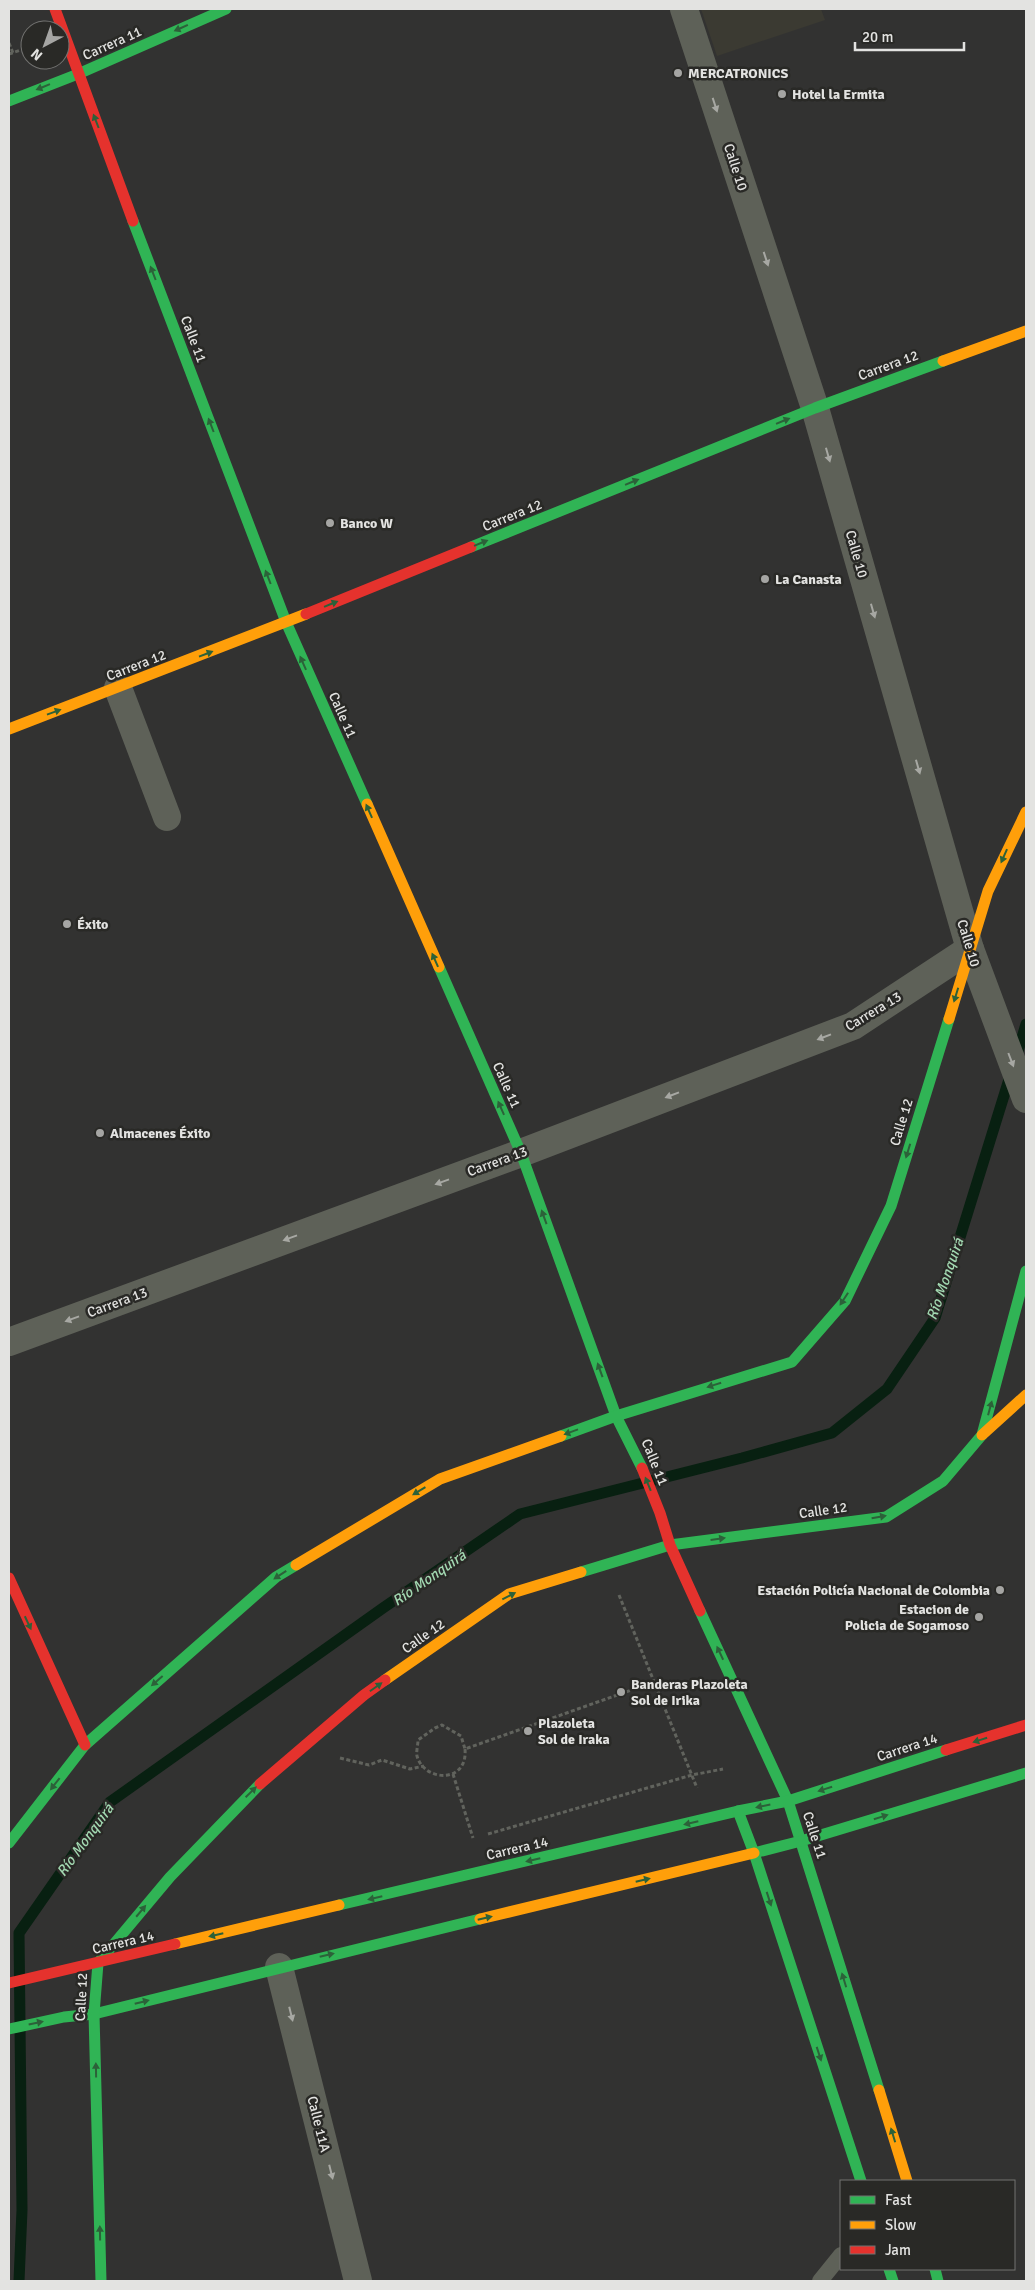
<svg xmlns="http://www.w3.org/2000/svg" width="1035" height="2290" viewBox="0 0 1035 2290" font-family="Signika,sans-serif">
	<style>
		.built { fill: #3b3a32 }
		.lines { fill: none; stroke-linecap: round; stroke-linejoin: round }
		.stream { stroke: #082011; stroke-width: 11 }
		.path { stroke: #61635d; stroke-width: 3; stroke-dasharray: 4 2.5; stroke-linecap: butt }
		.lane { stroke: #5e6158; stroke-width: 16 }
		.street { stroke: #5e6158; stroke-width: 28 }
		.fast { stroke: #30b455; stroke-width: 11 }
		.slow { stroke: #ff9f0a; stroke-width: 11 }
		.jam { stroke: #e5322d; stroke-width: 11 }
		.oneway { fill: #2c6139 }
		.oneway2 { fill: #a7a8a3 }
		.poi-dot { fill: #a5a5a3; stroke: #292926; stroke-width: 2 }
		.labels { text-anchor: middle; stroke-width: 5; stroke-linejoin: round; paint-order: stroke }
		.street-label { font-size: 14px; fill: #e3e3e1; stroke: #292926 }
		.poi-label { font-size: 14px; font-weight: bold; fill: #e3e3e1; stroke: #292926; text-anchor: start }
		.water-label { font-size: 15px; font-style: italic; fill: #a2d8b1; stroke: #292926 }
	</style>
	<rect width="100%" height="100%" fill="#323231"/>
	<!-- built -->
	<polygon class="built" points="701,9 821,9 825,20 717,56"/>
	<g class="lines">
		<!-- stream -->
		<g class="stream">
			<polyline points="1016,1058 1026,1024"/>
			<polyline points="19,2281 22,2210 19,1933 110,1802 383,1608 520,1514 742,1458 832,1433 887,1389 935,1318 1011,1073"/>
		</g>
		<!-- path -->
		<g class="path">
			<polyline points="9,43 13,53"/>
			<polyline points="9,54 30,47"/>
			<polyline points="619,1595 697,1788"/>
			<path d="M 465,1749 C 468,1784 424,1782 417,1756 C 416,1752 418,1745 418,1740 L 435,1728 L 442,1725 L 461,1736 L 465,1749 L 654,1682"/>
			<polyline points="340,1758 369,1765 382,1760 410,1769 424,1766"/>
			<polyline points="453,1774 473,1838"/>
			<polyline points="488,1834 692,1775 723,1769"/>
		</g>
		<!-- lane -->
		<polyline class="lane" points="820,2281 841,2255"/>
		<!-- street -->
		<g class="street">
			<polyline points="684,9 815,408 970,949 1026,1099"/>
			<polyline points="118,688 167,817"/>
			<polyline points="9,1342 521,1153 853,1026 970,949"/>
			<polyline points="279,1967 358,2281"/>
		</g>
		<!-- fast -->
		<g class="fast">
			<polyline points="9,101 78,74 226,9"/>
			<polyline points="133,221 286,622 367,804"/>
			<polyline points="471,547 815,408 943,361"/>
			<polyline points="439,967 521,1153 616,1416 642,1468"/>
			<polyline points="561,1436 616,1416 792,1362 845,1301 891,1206 949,1019"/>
			<polyline points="581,1572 670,1545 886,1517 943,1481 982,1435 1026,1271"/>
			<polyline points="700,1611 788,1801"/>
			<polyline points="788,1801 879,2090"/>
			<polyline points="9,1843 85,1745 276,1577 296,1565"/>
			<polyline points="754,1853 801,1841 1026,1773"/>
			<polyline points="339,1905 738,1811"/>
			<polyline points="9,2029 64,2017 94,2014 480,1919"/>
			<polyline points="861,2181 754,1853 738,1811 788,1801 946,1750"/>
			<polyline points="889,2269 893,2281"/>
			<polyline points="935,2269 938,2281"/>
			<polyline points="101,2281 94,2014 98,1963 170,1877 260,1784"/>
		</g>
		<!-- slow -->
		<g class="slow">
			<polyline points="943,361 1026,331"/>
			<polyline points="9,729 306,614"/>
			<polyline points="367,804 439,967"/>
			<polyline points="949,1019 988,891 1026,812"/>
			<polyline points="982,1435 1026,1395"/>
			<polyline points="296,1565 440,1479 561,1436"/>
			<polyline points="385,1680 509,1594 581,1572"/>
			<polyline points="480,1919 754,1853"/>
			<polyline points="175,1944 339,1905"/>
			<polyline points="879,2090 907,2181"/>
		</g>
		<!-- jam -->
		<g class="jam">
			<polyline points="55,9 133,221"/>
			<polyline points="306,614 471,547"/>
			<polyline points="642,1468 660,1513 670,1545 700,1611"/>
			<polyline points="9,1578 85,1745"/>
			<polyline points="946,1750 1026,1725"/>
			<polyline points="260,1784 364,1695 385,1680"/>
			<polyline points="9,1983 175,1944"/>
		</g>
	</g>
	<!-- one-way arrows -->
	<defs><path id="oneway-solid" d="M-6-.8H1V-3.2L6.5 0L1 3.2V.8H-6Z" transform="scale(1.25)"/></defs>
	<g class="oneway">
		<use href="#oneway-solid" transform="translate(181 28) rotate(156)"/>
		<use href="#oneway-solid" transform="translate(43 87) rotate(158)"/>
		<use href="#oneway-solid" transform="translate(96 121) rotate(-111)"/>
		<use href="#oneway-solid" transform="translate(153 273) rotate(-111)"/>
		<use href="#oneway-solid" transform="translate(783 421) rotate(-22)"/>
		<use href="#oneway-solid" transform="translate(211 425) rotate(-111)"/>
		<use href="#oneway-solid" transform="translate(632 482) rotate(-22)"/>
		<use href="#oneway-solid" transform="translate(481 543) rotate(-22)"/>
		<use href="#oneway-solid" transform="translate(268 577) rotate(-111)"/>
		<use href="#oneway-solid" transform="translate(331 604) rotate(-22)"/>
		<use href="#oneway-solid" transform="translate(206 654) rotate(-21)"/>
		<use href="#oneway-solid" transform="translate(303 663) rotate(-114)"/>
		<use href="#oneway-solid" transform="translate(54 712) rotate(-20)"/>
		<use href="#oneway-solid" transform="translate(369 811) rotate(-114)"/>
		<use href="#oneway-solid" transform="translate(1004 856) rotate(114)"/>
		<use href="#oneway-solid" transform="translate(435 960) rotate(-114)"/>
		<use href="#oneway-solid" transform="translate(956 995) rotate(107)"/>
		<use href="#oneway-solid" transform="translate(501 1108) rotate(-114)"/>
		<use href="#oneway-solid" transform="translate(908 1151) rotate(107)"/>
		<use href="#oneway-solid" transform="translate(544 1217) rotate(-110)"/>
		<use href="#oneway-solid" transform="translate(844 1299) rotate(123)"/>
		<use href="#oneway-solid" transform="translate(600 1370) rotate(-110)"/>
		<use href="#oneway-solid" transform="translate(714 1385) rotate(163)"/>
		<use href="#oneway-solid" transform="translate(990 1408) rotate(-75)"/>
		<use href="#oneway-solid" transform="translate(571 1432) rotate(160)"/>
		<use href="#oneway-solid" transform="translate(648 1484) rotate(-112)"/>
		<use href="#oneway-solid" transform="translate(419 1491) rotate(149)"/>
		<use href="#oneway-solid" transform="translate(879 1517) rotate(-10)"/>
		<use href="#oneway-solid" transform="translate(718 1539) rotate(-8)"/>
		<use href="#oneway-solid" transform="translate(280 1575) rotate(147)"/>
		<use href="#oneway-solid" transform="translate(509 1596) rotate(-27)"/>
		<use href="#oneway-solid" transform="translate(28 1623) rotate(65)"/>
		<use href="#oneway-solid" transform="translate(720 1653) rotate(-115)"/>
		<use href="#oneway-solid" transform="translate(157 1681) rotate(139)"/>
		<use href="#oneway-solid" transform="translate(376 1687) rotate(-35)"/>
		<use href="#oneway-solid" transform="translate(980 1740) rotate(162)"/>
		<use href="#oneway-solid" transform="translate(55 1784) rotate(128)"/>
		<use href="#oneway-solid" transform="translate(825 1789) rotate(162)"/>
		<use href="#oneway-solid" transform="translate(251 1792) rotate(-44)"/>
		<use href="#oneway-solid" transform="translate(763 1806) rotate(168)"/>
		<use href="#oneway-solid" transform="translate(881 1817) rotate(-17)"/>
		<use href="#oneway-solid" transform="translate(691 1823) rotate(167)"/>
		<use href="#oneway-solid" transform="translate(533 1860) rotate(167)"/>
		<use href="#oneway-solid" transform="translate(643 1880) rotate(-13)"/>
		<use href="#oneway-solid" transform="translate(375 1898) rotate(167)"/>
		<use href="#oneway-solid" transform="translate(769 1899) rotate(72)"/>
		<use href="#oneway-solid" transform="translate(141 1911) rotate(-50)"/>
		<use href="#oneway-solid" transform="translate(485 1918) rotate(-13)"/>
		<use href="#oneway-solid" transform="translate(216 1935) rotate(167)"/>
		<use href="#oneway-solid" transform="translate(327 1955) rotate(-13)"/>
		<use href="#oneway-solid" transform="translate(844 1980) rotate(-107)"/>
		<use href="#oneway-solid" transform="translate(142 2002) rotate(-14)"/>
		<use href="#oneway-solid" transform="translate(36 2023) rotate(-12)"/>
		<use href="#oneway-solid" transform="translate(819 2054) rotate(72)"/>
		<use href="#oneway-solid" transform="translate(96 2070) rotate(-91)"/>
		<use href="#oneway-solid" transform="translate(893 2135) rotate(-107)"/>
		<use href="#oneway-solid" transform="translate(100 2233) rotate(-91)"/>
	</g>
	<g class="oneway2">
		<use href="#oneway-solid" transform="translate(715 105) rotate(72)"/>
		<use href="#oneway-solid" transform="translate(766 259) rotate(72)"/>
		<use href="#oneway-solid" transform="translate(828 455) rotate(74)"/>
		<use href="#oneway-solid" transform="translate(873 611) rotate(74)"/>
		<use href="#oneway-solid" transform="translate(918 767) rotate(74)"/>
		<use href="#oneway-solid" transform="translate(824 1037) rotate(159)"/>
		<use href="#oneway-solid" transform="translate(1011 1060) rotate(69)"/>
		<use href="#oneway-solid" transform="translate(672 1095) rotate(159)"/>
		<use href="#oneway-solid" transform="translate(442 1182) rotate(160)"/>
		<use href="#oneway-solid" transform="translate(290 1238) rotate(160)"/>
		<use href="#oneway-solid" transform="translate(72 1319) rotate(160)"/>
		<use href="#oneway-solid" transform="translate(291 2014) rotate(76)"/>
		<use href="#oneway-solid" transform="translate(331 2172) rotate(76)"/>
	</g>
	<!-- markers -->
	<g class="poi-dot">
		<circle cx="678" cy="73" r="5"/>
		<circle cx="782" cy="94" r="5"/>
		<circle cx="330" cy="523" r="5"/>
		<circle cx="765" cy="579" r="5"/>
		<circle cx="67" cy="924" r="5"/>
		<circle cx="100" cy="1133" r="5"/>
		<circle cx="1000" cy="1590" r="5"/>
		<circle cx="979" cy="1617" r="5"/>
		<circle cx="621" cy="1692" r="5"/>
		<circle cx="528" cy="1731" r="5"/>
	</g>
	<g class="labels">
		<!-- street labels -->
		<g class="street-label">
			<text transform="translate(112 43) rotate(-24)" y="5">Carrera 11</text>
			<text transform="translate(736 167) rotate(72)" y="5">Calle 10</text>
			<text transform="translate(194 339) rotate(69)" y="5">Calle 11</text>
			<text transform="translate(888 365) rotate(-20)" y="5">Carrera 12</text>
			<text transform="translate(512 515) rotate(-22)" y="5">Carrera 12</text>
			<text transform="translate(857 554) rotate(74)" y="5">Calle 10</text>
			<text transform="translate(136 665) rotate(-21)" y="5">Carrera 12</text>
			<text transform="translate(343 715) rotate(66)" y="5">Calle 11</text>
			<text transform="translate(969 943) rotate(73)" y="5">Calle 10</text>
			<text transform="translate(873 1011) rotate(-31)" y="5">Carrera 13</text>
			<text transform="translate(507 1085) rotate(66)" y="5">Calle 11</text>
			<text transform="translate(901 1122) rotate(-73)" y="5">Calle 12</text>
			<text transform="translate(497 1161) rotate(-20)" y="5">Carrera 13</text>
			<text transform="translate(117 1302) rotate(-20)" y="5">Carrera 13</text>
			<text transform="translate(655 1462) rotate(68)" y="5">Calle 11</text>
			<text transform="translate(823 1510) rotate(-8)" y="5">Calle 12</text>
			<text transform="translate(423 1636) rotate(-35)" y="5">Calle 12</text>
			<text transform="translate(907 1747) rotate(-18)" y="5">Carrera 14</text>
			<text transform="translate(815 1835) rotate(72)" y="5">Calle 11</text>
			<text transform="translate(517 1848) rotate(-13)" y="5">Carrera 14</text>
			<text transform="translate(123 1942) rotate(-13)" y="5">Carrera 14</text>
			<text transform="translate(81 1997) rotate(-87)" y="5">Calle 12</text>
			<text transform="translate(319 2124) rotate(76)" y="5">Calle 11A</text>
		</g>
		<!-- poi labels -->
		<g class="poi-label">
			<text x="688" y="78">MERCATRONICS</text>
			<text x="792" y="99">Hotel la Ermita</text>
			<text x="340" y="528">Banco W</text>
			<text x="775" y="584">La Canasta</text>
			<text x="77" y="929">Éxito</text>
			<text x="110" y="1138">Almacenes Éxito</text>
			<text x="990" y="1595" text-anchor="end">Estación Policía Nacional de Colombia</text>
			<text x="969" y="1614" text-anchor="end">Estacion de<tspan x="969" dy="16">Policia de Sogamoso</tspan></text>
			<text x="631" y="1689">Banderas Plazoleta<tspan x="631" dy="16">Sol de Irika</tspan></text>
			<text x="538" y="1728">Plazoleta<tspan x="538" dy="16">Sol de Iraka</tspan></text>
		</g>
		<!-- water labels -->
		<g class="water-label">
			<text transform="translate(945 1279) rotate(-71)" y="5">Río Monquirá</text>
			<text transform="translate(429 1578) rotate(-35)" y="5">Río Monquirá</text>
			<text transform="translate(85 1840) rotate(-54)" y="5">Río Monquirá</text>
		</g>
	</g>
	<!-- border -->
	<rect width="1035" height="2290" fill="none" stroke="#e3e3e1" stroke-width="20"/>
	<!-- legend -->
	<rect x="840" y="2180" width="175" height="90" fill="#292926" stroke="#737371"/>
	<rect x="850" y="2196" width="25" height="8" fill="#30b455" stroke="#737371"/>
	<text x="885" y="2205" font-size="15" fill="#e3e3e1">Fast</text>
	<rect x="850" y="2221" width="25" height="8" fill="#ff9f0a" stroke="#737371"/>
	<text x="885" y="2230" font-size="15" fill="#e3e3e1">Slow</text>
	<rect x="850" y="2246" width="25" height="8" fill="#e5322d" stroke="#737371"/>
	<text x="885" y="2255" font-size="15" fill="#e3e3e1">Jam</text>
	<!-- north arrow -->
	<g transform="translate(45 45) rotate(221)"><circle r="24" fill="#292926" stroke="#737371"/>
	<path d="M0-4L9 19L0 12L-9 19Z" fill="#a5a5a3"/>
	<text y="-8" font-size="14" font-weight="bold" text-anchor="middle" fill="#e3e3e1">N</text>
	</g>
	<!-- scale -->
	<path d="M855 42v8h109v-8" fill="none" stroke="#e3e3e1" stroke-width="2.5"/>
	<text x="862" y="42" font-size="15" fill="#e3e3e1" stroke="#292926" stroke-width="4" paint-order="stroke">20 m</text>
</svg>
